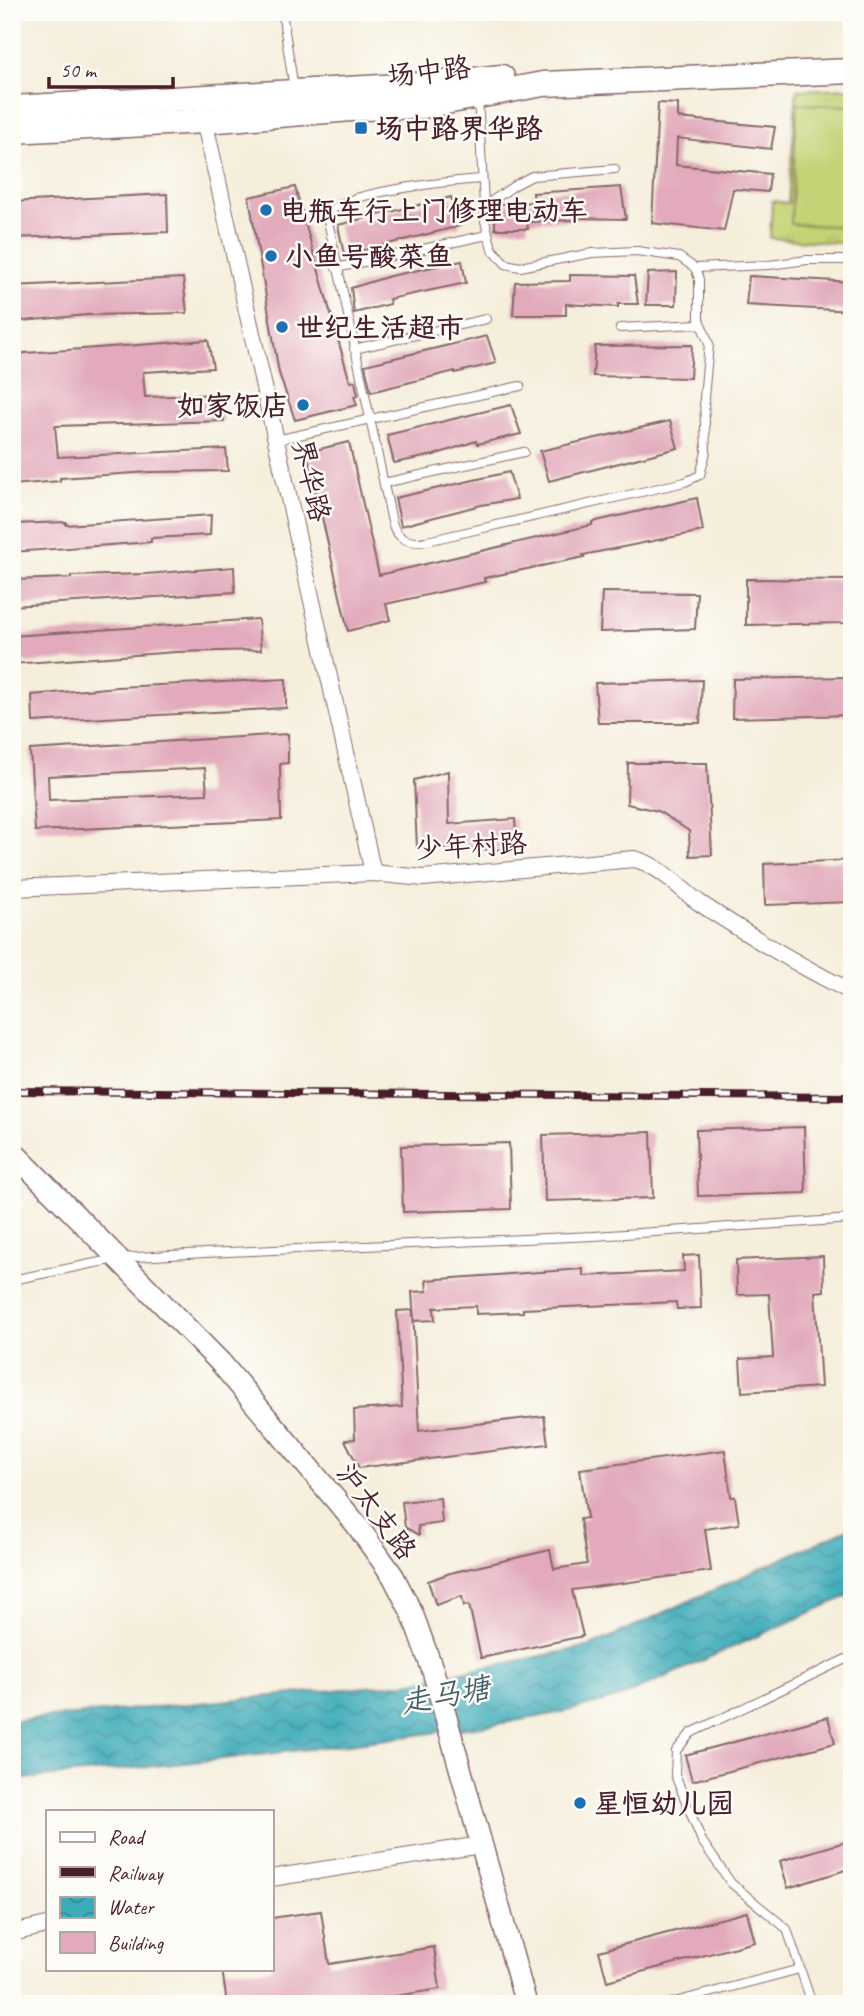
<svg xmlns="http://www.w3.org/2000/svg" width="864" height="2016" viewBox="0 0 864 2016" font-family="Caveat,'LXGW WenKai TC',sans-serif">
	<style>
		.grass { fill: url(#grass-tufts); stroke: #867950; stroke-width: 2 }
		.pitch { fill: #c3d375; stroke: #867950; stroke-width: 2 }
		.water { fill: url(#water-waves); stroke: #446672; stroke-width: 2 }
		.building { fill: #e2aabc; fill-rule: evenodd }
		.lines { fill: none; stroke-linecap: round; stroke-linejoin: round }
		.lane-casing { stroke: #866769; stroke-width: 10 }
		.street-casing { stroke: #866769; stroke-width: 18 }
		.secondary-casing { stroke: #866769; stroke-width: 24 }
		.primary-casing { stroke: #866769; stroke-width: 27 }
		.lane { stroke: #fff; stroke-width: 8 }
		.street { stroke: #fff; stroke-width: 16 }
		.secondary { stroke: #fff; stroke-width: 21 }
		.primary { stroke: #fff; stroke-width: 24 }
		.rail-casing { stroke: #4a1f2b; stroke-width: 8 }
		.rail { stroke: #fdfcf7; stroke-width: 5; stroke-dasharray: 16; stroke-linecap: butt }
		.poi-dot { fill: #1f6fb2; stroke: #fdfcf7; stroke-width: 2.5 }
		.labels { text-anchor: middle; stroke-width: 5; stroke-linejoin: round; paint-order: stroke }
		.street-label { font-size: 28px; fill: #4a1f2b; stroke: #fdfcf7 }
		.poi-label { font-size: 28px; font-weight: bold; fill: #4a1f2b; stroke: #fdfcf7; text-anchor: start }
		.water-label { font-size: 30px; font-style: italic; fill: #445e6b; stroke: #fdfcf7 }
	</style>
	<defs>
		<pattern id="grass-tufts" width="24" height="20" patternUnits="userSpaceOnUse" patternTransform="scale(1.75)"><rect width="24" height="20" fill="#c3d375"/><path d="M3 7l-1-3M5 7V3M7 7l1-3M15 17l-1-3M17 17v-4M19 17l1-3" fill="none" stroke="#a9b565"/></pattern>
		<pattern id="water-waves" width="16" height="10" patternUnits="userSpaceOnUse" patternTransform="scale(1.75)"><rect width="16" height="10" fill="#3dacba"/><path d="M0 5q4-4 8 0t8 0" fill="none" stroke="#358b97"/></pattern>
	</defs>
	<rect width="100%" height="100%" fill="#fdfcf7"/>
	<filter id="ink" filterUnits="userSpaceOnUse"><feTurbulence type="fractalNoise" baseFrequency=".0143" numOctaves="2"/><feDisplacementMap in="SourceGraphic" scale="14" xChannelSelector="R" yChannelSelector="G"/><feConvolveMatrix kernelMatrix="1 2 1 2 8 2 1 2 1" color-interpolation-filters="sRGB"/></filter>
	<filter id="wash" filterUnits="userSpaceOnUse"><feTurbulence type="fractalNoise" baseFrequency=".00686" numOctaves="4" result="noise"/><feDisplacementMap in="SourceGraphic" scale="28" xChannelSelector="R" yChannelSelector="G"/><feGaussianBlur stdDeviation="1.57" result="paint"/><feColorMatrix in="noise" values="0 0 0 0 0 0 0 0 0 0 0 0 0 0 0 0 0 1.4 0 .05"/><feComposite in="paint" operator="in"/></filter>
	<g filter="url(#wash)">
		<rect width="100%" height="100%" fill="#f5eedb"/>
		<!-- grass -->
		<polygon class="grass" points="852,88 852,244 770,238 772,201 788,203 797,90"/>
		<!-- pitch -->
		<polygon class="pitch" points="797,104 852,106 852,227 791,224"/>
		<!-- water -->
		<path class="water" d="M 852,1527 L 852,1594 L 625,1695 C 558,1717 485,1726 416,1735 C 282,1754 147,1767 12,1780 L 12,1721 L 407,1683 L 591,1646 Z"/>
		<g id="blocks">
			<!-- building -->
			<g class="building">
				<polygon points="658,103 678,104 678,118 775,127 771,149 677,138 676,165 770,174 768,192 733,189 724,231 652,223"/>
				<polygon points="295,187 350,382 355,381 358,396 354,396 357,405 295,420 279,373 249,197"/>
				<polygon points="621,187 626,219 576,218 576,220 527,222 528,229 495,229 495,207 498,204 534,202 533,193"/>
				<polygon points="167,194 168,232 12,238 12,202"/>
				<polygon points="451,197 460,226 344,255 338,225"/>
				<polygon points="462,261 466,283 389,299 390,304 354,313 351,288 390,276"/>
				<polygon points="677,272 676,305 646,305 648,273"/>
				<polygon points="570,275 634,276 638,304 618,304 618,307 566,304 566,315 513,315 515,282 570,281"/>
				<polygon points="749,276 852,282 852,311 746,305"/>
				<polygon points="183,278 187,313 88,315 12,322 12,286"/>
				<polygon points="487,336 496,363 455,373 455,371 371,392 365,365"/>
				<polygon points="208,340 213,368 143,372 145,397 221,394 224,421 55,426 58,457 226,449 228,471 150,472 60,478 60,481 12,485 12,354"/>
				<polygon points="692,345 690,378 593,376 595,346"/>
				<polygon points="511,405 521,434 477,444 476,441 434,455 394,463 387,435"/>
				<polygon points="670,421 678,448 549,481 540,451"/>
				<polygon points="349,442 379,575 592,525 592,522 697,498 703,531 583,555 584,557 484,578 485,582 386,604 390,620 348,631 307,452"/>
				<polygon points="509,472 517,499 481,505 401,526 395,498"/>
				<polygon points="211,515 210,535 151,538 151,542 12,552 12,524 66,522 66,525"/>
				<polygon points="234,567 235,592 12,606 12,580 71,578 71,576 146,574"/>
				<polygon points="746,579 847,580 847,623 746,625"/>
				<polygon points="602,592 697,593 695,629 600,632"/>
				<polygon points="258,619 261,650 176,652 12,664 12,636"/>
				<polygon points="850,677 852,715 732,718 733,679"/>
				<polygon points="286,679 286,708 33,722 32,695 117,687"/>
				<polygon points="702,680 700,723 598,723 595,683"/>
				<path d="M 288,734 L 288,763 L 280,764 L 281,820 L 35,831 L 30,750 ZM 205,768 L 207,794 L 49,800 L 48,776 Z"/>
				<polygon points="628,763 707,763 712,855 690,856 689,831 658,811 627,804"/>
				<polygon points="448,771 449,824 515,819 517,850 417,848 414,780"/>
				<polygon points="852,860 852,902 765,905 764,864"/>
				<polygon points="804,1127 806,1193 698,1196 696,1130"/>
				<polygon points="651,1132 653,1198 545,1201 543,1135"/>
				<polygon points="509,1143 511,1209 403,1212 401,1146"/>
				<polygon points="699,1255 701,1308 677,1309 676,1302 523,1309 523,1312 476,1314 476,1306 434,1308 435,1320 414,1321 412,1292 427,1291 426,1280 583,1269 583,1276 684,1271 683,1256"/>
				<polygon points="823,1256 824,1291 815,1292 821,1387 742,1392 740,1359 773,1357 769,1294 737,1295 736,1260"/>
				<polygon points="413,1310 419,1431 544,1416 548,1444 359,1468 345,1440 355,1439 354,1410 402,1407 397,1311"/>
				<polygon points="725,1450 731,1497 735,1497 739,1524 705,1529 711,1571 572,1590 583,1636 481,1658 469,1605 464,1606 462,1596 436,1605 428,1581 450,1573 550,1550 554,1569 587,1564 580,1519 587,1518 580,1469"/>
				<polygon points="440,1498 442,1523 418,1526 419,1535 405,1527 402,1502"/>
				<polygon points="828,1717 835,1743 692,1781 685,1755"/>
				<polygon points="852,1840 852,1868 788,1888 780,1861"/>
				<polygon points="321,1911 329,1964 434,1947 440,1989 346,2004 227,2004 222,1969 271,1969 271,1918"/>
				<polygon points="747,1912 755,1942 607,1981 599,1951"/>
			</g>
		</g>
	</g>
	<g filter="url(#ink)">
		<use href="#blocks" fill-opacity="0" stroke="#866769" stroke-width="2"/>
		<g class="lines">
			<defs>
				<g id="lane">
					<polyline points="282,12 294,89"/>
					<path d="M 478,98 L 485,221 L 492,249 L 506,264 L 520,267 L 592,253 L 637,251 L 679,257 L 695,268 L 699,279 L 699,319 L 709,344 L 704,398 L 706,452 L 700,475 L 685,482 L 427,541 C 409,544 397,540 392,522 L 328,221 C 329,215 331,211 336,207 C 358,191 451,181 481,179"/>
					<polyline points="483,207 515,185 532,176 615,169"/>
					<polyline points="336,268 487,235"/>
					<polyline points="695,268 769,265 807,260 852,260"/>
					<polyline points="620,328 700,324"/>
					<polyline points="354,349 486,319"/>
					<polyline points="276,440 520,386"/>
					<polyline points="384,483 524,452"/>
					<polyline points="12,1280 120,1258 205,1253 594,1236 852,1219"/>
					<polyline points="667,2004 800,1969"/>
					<polyline points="812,2004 787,1929 731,1883 702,1841 675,1775 676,1751 691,1733 852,1656"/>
				</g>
				<g id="street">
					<polyline points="203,115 373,873"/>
					<path d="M 12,888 L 373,873 L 423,878 L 634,859 C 661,865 679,889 701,904 C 750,936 799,966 852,992"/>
					<polyline points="271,1878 481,1845"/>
					<polyline points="12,1933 47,1925"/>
				</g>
				<polyline id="secondary" points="12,1151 220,1362 356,1524 393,1576 412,1613 433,1671 526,2004"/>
				<g id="primary">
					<polyline points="12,108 435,84 502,77"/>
					<polyline points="12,131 205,121 363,108 424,106 543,84 852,71"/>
				</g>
			</defs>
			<!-- lane casing -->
			<use href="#lane" class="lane-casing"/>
			<!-- street casing -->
			<use href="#street" class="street-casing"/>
			<!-- secondary casing -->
			<use href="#secondary" class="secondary-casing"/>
			<!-- primary casing -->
			<use href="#primary" class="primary-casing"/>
			<!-- lane -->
			<use href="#lane" class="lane"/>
			<!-- street -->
			<use href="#street" class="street"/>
			<!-- secondary -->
			<use href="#secondary" class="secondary"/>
			<!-- primary -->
			<use href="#primary" class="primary"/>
			<defs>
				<polyline id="rail" points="12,1091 852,1097"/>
			</defs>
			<!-- rail casing -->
			<use href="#rail" class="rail-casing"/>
			<!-- rail -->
			<use href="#rail" class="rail"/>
		</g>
	</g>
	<!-- markers -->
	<g class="poi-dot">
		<rect x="354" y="121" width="14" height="14" rx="3.5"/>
		<circle cx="266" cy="210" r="7"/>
		<circle cx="271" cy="256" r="7"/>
		<circle cx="282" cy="327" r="7"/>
		<circle cx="303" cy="405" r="7"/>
		<circle cx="580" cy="1803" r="7"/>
	</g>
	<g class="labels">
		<!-- street labels -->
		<g class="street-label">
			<text transform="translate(429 71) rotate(-7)" y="10">场中路</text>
			<text transform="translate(312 480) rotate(77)" y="10">界华路</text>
			<text transform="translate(471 845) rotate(-3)" y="10">少年村路</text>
			<text transform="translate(377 1511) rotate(53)" y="10">沪太支路</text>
		</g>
		<!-- poi labels -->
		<g class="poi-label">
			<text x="375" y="138">场中路界华路</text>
			<text x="280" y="220">电瓶车行上门修理电动车</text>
			<text x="285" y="266">小鱼号酸菜鱼</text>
			<text x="296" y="337">世纪生活超市</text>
			<text x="289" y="415" text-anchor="end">如家饭店</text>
			<text x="594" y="1813">星恒幼儿园</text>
		</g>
		<!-- water labels -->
		<g class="water-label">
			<text transform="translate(445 1695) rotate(-10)" y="10">走马塘</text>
		</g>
	</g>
	<!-- margin -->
	<rect width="864" height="2016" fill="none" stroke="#fdfcf7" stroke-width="42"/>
	<!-- legend -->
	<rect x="46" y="1810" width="228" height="161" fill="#fdfcf7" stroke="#b5a4a5" stroke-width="2"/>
	<rect x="60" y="1832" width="35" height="10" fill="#ffffff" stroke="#b5a4a5" stroke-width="2"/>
	<text x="108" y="1844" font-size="21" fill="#4a1f2b">Road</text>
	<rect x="60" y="1867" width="35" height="10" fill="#4a1f2b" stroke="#b5a4a5" stroke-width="2"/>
	<text x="108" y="1880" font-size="21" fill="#4a1f2b">Railway</text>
	<rect x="60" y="1897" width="35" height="21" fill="url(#water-waves)" stroke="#b5a4a5" stroke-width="2"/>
	<text x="108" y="1914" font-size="21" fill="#4a1f2b">Water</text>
	<rect x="60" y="1932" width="35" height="21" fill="#e2aabc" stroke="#b5a4a5" stroke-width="2"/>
	<text x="108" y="1950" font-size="21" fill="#4a1f2b">Building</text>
	<!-- scale -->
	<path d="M49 77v10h124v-10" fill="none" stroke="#4a1f2b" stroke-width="3.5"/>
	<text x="60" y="77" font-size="21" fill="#4a1f2b" stroke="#fdfcf7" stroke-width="5" paint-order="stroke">50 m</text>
</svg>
